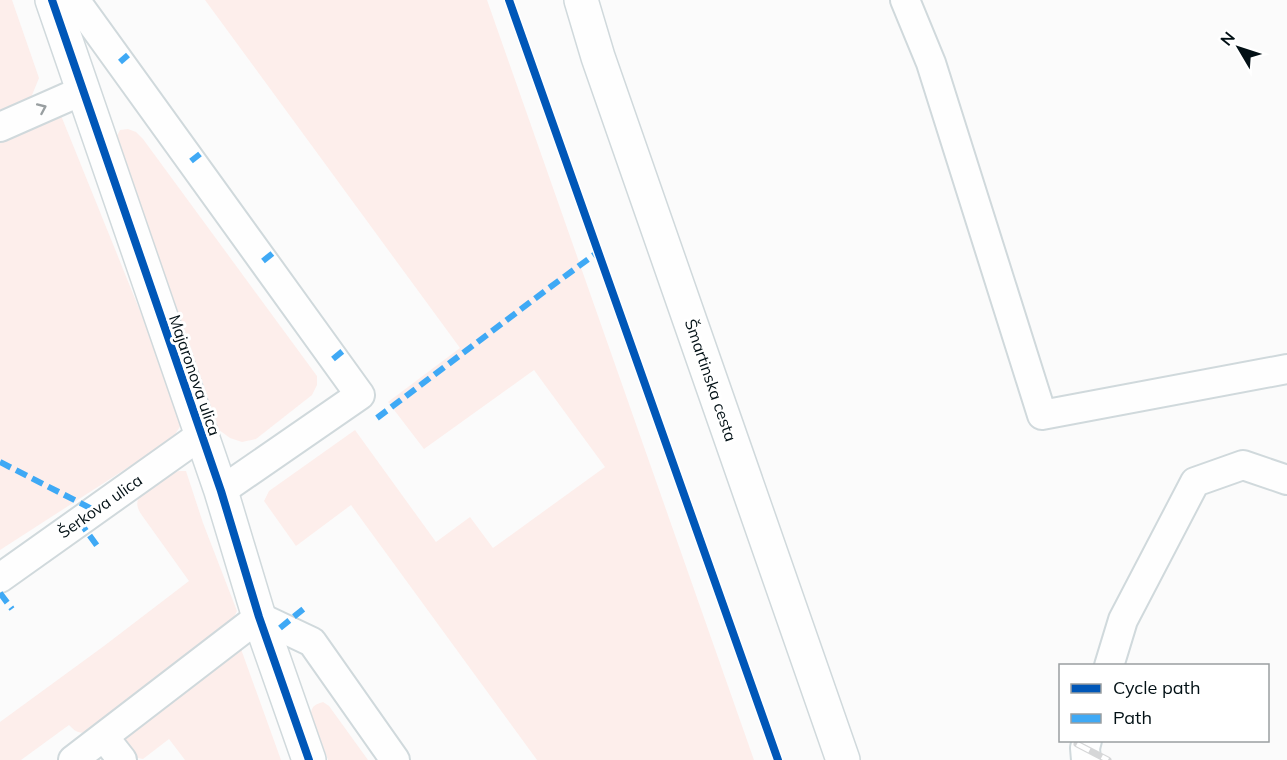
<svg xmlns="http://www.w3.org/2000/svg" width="1287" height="760" viewBox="0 0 1287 760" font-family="Mulish,sans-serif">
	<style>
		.green { fill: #fdeeeb }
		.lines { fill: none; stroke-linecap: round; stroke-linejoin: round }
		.lane-casing { stroke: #d0d9dc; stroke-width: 32 }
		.street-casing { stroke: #d0d9dc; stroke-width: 36 }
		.primary-casing { stroke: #d0d9dc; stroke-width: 36 }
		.lane { stroke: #fefefe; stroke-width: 28 }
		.street { stroke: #fefefe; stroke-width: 33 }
		.primary { stroke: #fefefe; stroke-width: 33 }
		.rail-casing { stroke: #d6d7d8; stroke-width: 7 }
		.rail { stroke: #fff; stroke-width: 4.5; stroke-dasharray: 14; stroke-linecap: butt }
		.quiet { stroke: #3fa9f5; stroke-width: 6; stroke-dasharray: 12 6; stroke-linecap: butt }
		.cycleway-casing { stroke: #fff; stroke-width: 11 }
		.cycleway { stroke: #0057b8; stroke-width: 8 }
		.oneway { stroke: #999fa1 }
		.labels { text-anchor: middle; stroke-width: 6; stroke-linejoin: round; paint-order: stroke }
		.street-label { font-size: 16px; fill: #021015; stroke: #fff }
	</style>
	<rect width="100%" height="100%" fill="#fbfbfb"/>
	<!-- green -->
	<g class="green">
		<polygon points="0,0 12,0 39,78 28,105 0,116"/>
		<polygon points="205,0 487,0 754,760 537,760 351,505 296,546 264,501 269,491 355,430 436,542 470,517 493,548 605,467 534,370 424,449 388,402 460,348"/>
		<polygon points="60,113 182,415 181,425 172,439 0,550 0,137"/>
		<polygon points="128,129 136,132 143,139 317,376 317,385 312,395 256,439 242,442 230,438 215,427 116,138 120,130"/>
		<path d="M 179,471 L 186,471 L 203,523 L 237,611 L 233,619 L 86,733 C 77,733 75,731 69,725 L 21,760 L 0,760 L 0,722 L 104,646 L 189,581 L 141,514 C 136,506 136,501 141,493 L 173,473 Z"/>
		<polygon points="241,649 281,760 185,760 169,739 143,759 133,757 125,744 127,735"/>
		<path d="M 323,702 L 329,706 L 368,760 L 328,760 L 311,713 C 312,705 317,704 323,702 Z"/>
	</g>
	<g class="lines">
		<defs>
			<g id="lane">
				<polyline points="75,0 360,395 221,491"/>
				<polyline points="905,0 931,63 1042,415 1287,369"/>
				<polyline points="0,127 84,90"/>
				<polyline points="0,578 201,435"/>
				<polyline points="1109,666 1123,620 1195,482 1243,465 1287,480"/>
				<polyline points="104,737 122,760"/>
				<polyline points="73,760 259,617 312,642 395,760"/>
				<polyline points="1086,760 1085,748 1087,740"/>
			</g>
			<polyline id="street" points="52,0 221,491 259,617 309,760"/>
			<polyline id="primary" points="581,0 598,57 843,760"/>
		</defs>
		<!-- lane casing -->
		<use href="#lane" class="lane-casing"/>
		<!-- street casing -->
		<use href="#street" class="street-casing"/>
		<!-- primary casing -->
		<use href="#primary" class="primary-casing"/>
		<!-- lane -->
		<use href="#lane" class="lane"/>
		<!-- street -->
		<use href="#street" class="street"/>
		<!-- primary -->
		<use href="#primary" class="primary"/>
		<defs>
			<polyline id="rail" points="1077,744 1108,760"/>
		</defs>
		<!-- rail casing -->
		<use href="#rail" class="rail-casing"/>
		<!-- rail -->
		<use href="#rail" class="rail"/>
		<!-- quiet -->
		<g class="quiet">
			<polyline points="120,62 128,55"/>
			<polyline points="191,161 200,154"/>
			<polyline points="263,261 273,253"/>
			<polyline points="333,359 344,350"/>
			<polyline points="377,418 549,288 598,252"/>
			<polyline points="0,462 94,510"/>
			<polyline points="79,521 98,547"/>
			<polyline points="0,593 12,609"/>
			<polyline points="280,628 307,606"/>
		</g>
		<defs>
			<g id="cycleway">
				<polyline points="52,0 221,491 259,617 309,760"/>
				<polyline points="509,0 778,760"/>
			</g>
		</defs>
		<!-- cycleway casing -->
		<use href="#cycleway" class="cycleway-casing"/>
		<!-- cycleway -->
		<use href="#cycleway" class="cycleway"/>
	</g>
	<!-- one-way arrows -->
	<defs><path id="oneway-chevron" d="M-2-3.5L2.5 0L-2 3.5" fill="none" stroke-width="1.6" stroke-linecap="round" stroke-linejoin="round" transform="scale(1.5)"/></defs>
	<use class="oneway" href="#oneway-chevron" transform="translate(42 108) rotate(-24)"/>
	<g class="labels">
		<!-- street labels -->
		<g class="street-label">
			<text transform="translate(195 375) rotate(71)" y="6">Majaronova ulica</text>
			<text transform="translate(711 380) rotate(71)" y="6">Šmartinska cesta</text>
			<text transform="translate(100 506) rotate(-35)" y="6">Šerkova ulica</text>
		</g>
	</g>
	<!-- legend -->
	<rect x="1059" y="664" width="210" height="78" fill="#ffffff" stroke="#9a9fa1" stroke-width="1.5"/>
	<rect x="1071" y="684" width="30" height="9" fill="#0057b8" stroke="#9a9fa1" stroke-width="1.5"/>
	<text x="1113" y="694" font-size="18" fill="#021015">Cycle path</text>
	<rect x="1071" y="714" width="30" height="9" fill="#3fa9f5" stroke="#9a9fa1" stroke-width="1.5"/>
	<text x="1113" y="724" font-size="18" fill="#021015">Path</text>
	<!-- north arrow -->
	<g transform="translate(1239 48) rotate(309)" stroke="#ffffff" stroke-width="4.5" paint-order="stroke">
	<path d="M0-4.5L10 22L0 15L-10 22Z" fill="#021015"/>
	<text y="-9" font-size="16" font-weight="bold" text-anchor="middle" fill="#021015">N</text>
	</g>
</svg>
